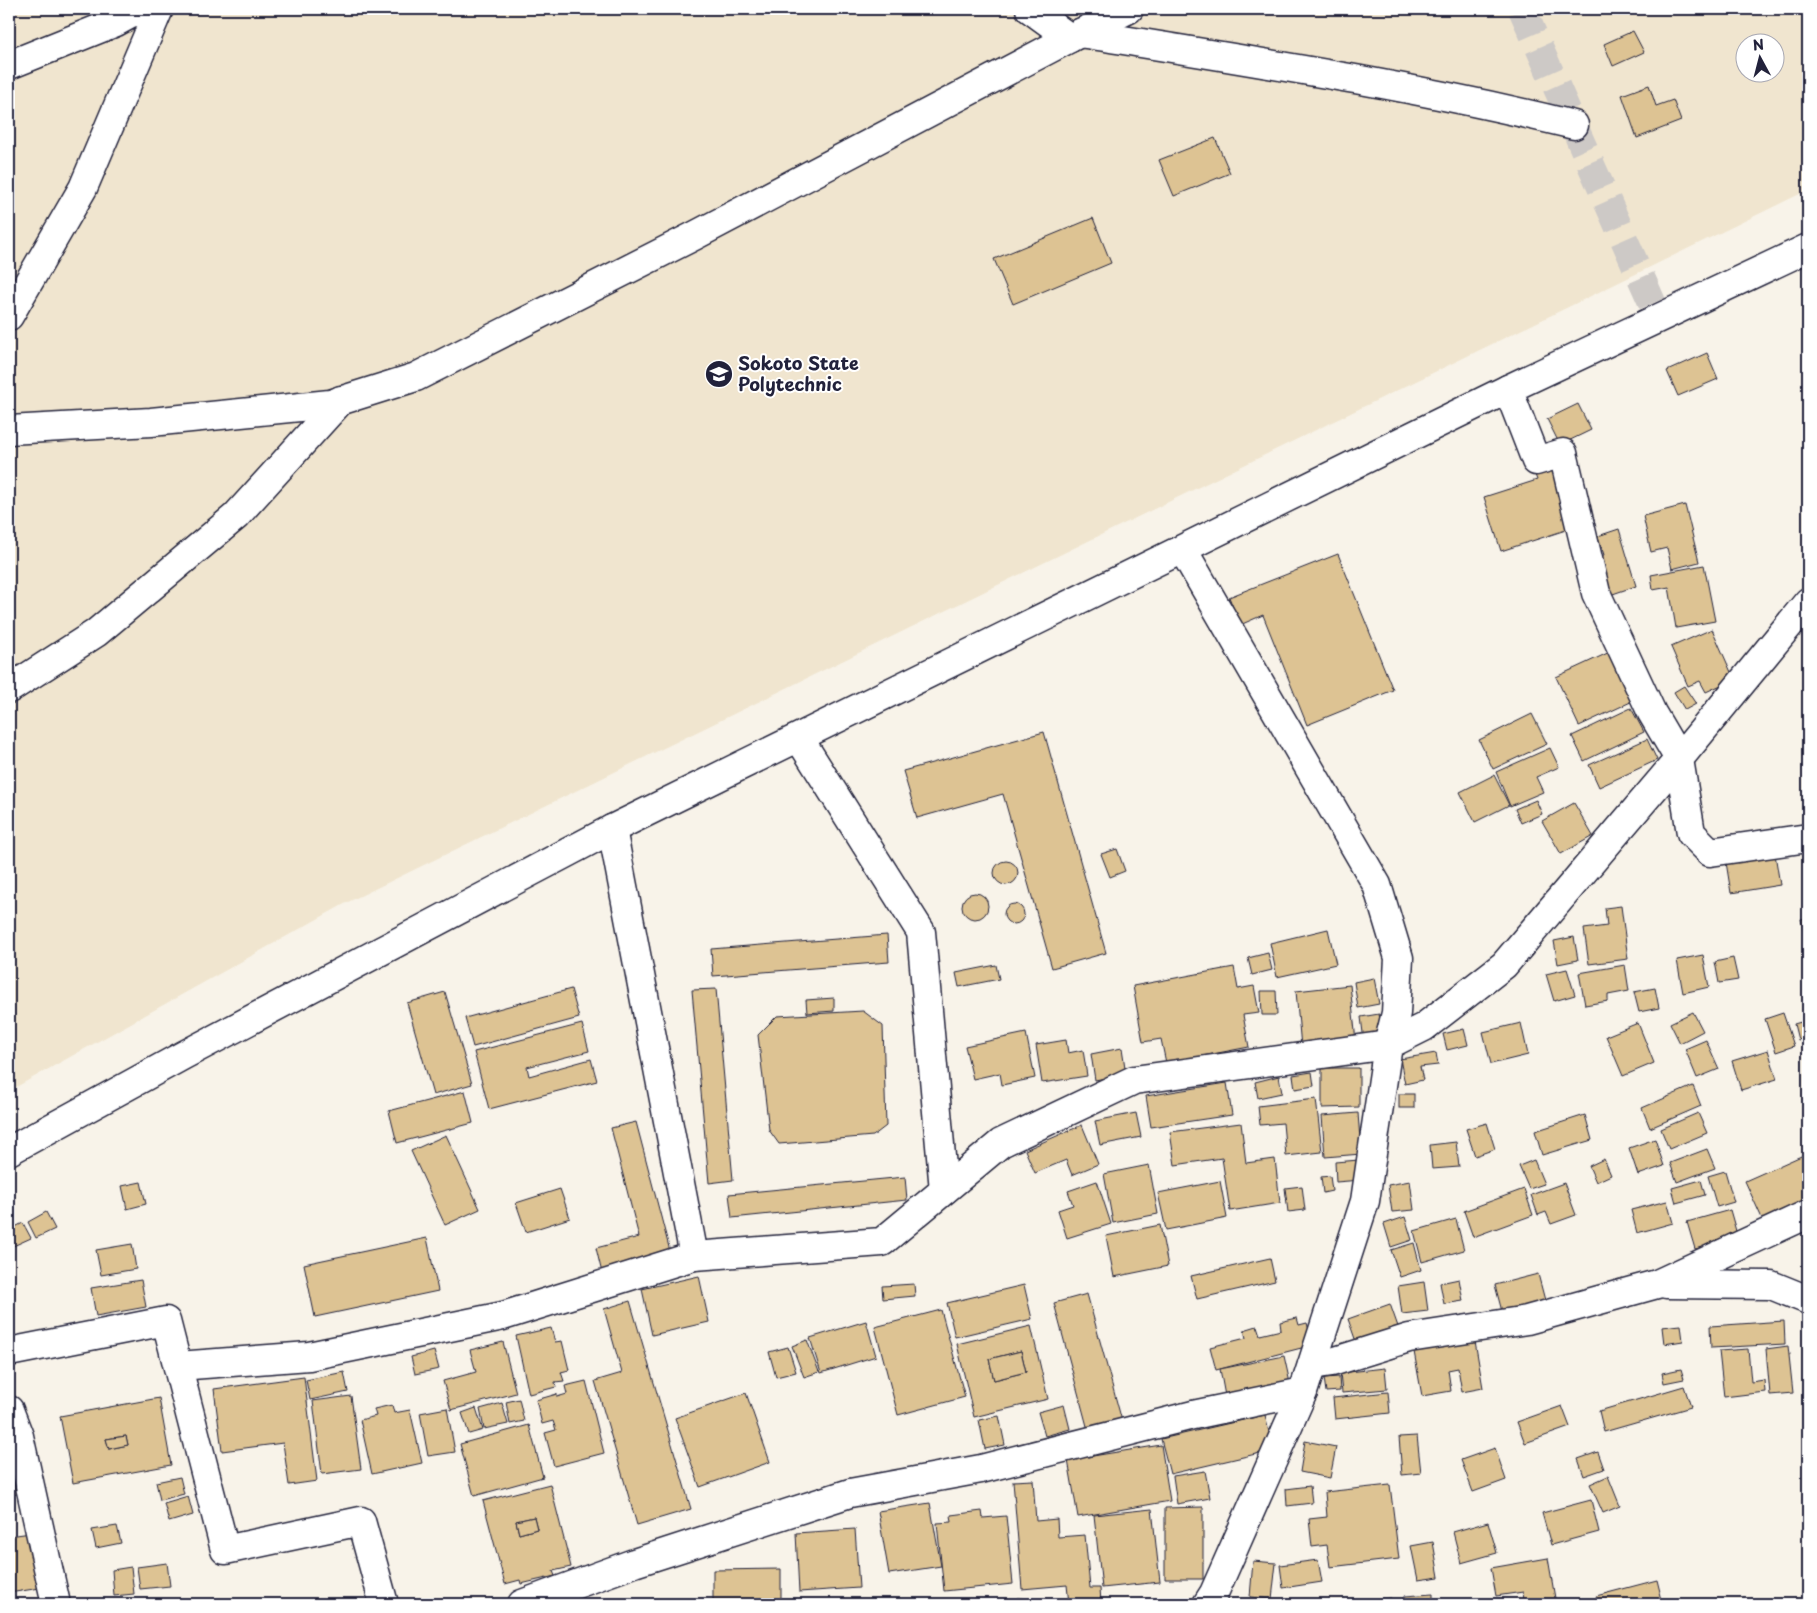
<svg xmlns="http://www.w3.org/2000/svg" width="1817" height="1613" viewBox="0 0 1817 1613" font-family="'Playpen Sans',sans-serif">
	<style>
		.built { fill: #f0e5cf; fill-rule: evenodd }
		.building { fill: #ddc393; stroke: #22223b; fill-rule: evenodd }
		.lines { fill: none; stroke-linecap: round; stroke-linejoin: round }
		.street-tunnel { stroke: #cdc9c6; stroke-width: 28; stroke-dasharray: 28 14; stroke-linecap: butt }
		.street-casing { stroke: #22223b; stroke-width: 31 }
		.secondary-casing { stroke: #22223b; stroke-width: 31 }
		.street { stroke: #fff; stroke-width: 28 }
		.secondary { stroke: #fff; stroke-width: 28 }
		.labels { text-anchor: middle; stroke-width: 4; stroke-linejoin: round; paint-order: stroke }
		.poi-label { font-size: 18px; font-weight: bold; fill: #22223b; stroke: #fff; text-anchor: start }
	</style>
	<rect width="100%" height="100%" fill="#f8f3e9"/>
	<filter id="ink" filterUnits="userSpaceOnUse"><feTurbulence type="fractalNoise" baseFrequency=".02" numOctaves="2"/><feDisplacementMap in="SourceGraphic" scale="10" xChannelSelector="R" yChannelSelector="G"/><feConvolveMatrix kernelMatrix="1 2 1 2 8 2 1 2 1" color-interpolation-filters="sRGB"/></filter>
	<g filter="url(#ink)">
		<!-- built -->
		<path class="built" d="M 9,9 L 1808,9 L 1808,190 L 348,902 L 9,1091 ZM 1744,42 L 1774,42 L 1774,72 L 1744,72 Z"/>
		<!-- building -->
		<g class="building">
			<polygon points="1633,31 1644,52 1613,66 1604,44"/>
			<polygon points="1649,85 1656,106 1673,100 1681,121 1637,138 1622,95"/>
			<polygon points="1215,138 1230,173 1174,196 1159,160"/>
			<polygon points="1093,218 1111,263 1013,304 994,259"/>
			<polygon points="1707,353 1718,379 1678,396 1667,371"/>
			<polygon points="1578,404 1591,430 1560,445 1547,419"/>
			<polygon points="1552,464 1572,528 1501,551 1484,497 1537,480 1533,470"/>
			<polygon points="1685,505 1699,562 1672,569 1667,548 1651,552 1643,516"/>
			<polygon points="1619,529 1636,586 1604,597 1593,559 1604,555 1598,536"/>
			<polygon points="1338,554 1393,690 1307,725 1263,615 1240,625 1229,597"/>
			<polygon points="1704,565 1715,621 1676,628 1669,587 1653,590 1651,575"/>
			<polygon points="1712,629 1734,679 1706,692 1700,681 1688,686 1671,647"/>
			<polygon points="1612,651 1635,700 1579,726 1556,677"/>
			<polygon points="1684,686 1696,704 1685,710 1674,692"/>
			<polygon points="1631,708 1644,732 1584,761 1572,736"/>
			<polygon points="1532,714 1547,744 1493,769 1479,740"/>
			<polygon points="1044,732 1106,953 1052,968 1003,794 917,818 903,771"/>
			<polygon points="1647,739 1657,760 1599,787 1589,765"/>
			<polygon points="1550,748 1559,767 1536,777 1543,792 1510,806 1496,772"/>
			<polygon points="1494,775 1509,805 1475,822 1460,792"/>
			<polygon points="1536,800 1542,814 1521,823 1515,809"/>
			<polygon points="1574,803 1593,836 1561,854 1542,821"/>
			<polygon points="1117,849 1125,871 1110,877 1101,854"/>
			<polygon points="1775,854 1780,885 1731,893 1726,862"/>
			<circle cx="1006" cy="873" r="12"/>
			<circle cx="975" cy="906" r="13"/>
			<circle cx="1014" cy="914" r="10"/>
			<polygon points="1621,906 1628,959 1589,964 1584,929 1607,926 1605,908"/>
			<polygon points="1808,918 1808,946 1807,946 1801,919"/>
			<polygon points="1328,929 1336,964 1277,977 1270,943"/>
			<polygon points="887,935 889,962 713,976 711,949"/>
			<polygon points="1574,937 1578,960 1558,964 1554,941"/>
			<polygon points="1268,953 1272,970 1252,975 1248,958"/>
			<polygon points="1703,955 1709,987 1683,993 1677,960"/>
			<polygon points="1733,958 1738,980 1719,983 1715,962"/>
			<polygon points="996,965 999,979 959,987 956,973"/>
			<polygon points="1625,965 1629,991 1608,995 1608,1001 1585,1005 1579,973"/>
			<polygon points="1234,967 1238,989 1254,986 1259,1013 1243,1015 1249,1047 1166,1063 1161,1039 1143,1042 1133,986"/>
			<polygon points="1567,969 1575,995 1554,1001 1546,974"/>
			<polygon points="1374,978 1379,1004 1358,1008 1354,982"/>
			<polygon points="1350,985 1356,1041 1301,1047 1296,991"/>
			<polygon points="1655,988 1659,1008 1639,1012 1634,992"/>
			<polygon points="571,989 579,1018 473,1047 465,1018"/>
			<polygon points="716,989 733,1180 709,1183 692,990"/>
			<polygon points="1261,991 1276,991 1277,1015 1262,1015"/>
			<polygon points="445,992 472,1084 433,1095 407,1003"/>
			<polygon points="834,998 834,1011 807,1013 806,1000"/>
			<polygon points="863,1011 883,1026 886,1126 873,1136 779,1144 769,1130 758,1035 777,1016"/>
			<polygon points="1693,1012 1703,1031 1680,1043 1670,1023"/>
			<polygon points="1783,1013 1794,1046 1776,1052 1765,1019"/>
			<polygon points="1379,1014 1383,1037 1364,1041 1361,1017"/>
			<polygon points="1808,1020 1808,1037 1798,1040 1794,1024"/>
			<polygon points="1521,1023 1528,1055 1491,1064 1483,1032"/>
			<polygon points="1638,1023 1654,1063 1623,1076 1606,1036"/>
			<polygon points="582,1024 589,1051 527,1067 529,1076 591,1059 597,1081 489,1109 474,1052"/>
			<polygon points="1464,1029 1468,1045 1447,1050 1443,1034"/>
			<polygon points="1026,1033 1035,1078 1002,1085 1000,1073 973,1079 965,1046"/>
			<polygon points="1066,1040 1068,1053 1083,1050 1087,1076 1042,1083 1036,1045"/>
			<polygon points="1706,1040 1719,1069 1697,1078 1685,1049"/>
			<polygon points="1122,1048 1126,1074 1095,1080 1091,1054"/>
			<polygon points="1768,1050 1777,1079 1741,1090 1732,1061"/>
			<polygon points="1436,1053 1438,1065 1420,1067 1423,1080 1405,1084 1400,1059"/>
			<polygon points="1322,1068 1359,1068 1359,1107 1322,1108"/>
			<polygon points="1312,1072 1314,1086 1295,1089 1293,1075"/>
			<polygon points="1279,1076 1282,1093 1258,1098 1255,1082"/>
			<polygon points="1227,1083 1232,1115 1151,1127 1146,1096"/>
			<polygon points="1693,1086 1701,1106 1650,1128 1642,1108"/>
			<polygon points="465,1091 473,1123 397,1143 389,1111"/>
			<rect x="1399" y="1094" width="15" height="14"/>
			<polygon points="1316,1099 1322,1152 1286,1156 1283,1123 1260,1125 1258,1106"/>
			<polygon points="1136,1113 1141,1137 1100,1145 1095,1121"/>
			<polygon points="1358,1113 1361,1154 1325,1157 1322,1116"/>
			<polygon points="1698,1113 1707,1133 1669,1149 1661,1129"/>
			<polygon points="1585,1115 1592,1140 1542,1155 1535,1131"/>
			<polygon points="636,1122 671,1255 602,1273 596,1248 639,1237 611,1128"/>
			<polygon points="1241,1123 1246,1163 1275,1159 1280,1203 1230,1211 1222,1158 1175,1165 1170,1132"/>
			<polygon points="1487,1123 1495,1149 1475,1156 1466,1129"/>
			<polygon points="1082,1125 1098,1164 1072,1175 1066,1160 1035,1173 1025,1150"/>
			<polygon points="446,1135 480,1209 445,1225 411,1151"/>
			<polygon points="1655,1139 1664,1166 1638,1175 1629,1148"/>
			<polygon points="1456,1142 1459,1167 1432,1169 1430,1145"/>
			<polygon points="1707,1149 1715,1168 1677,1182 1670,1163"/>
			<polygon points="1808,1153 1808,1208 1766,1227 1745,1181"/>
			<polygon points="1604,1159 1611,1175 1596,1182 1589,1166"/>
			<polygon points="1359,1160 1361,1180 1336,1182 1335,1162"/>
			<polygon points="1534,1160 1544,1184 1529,1189 1519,1166"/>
			<polygon points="1149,1165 1158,1214 1113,1223 1104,1174"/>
			<polygon points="1725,1171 1734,1202 1717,1207 1708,1176"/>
			<polygon points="1330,1176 1332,1191 1323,1193 1321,1177"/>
			<polygon points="905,1177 907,1200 732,1218 729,1194"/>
			<polygon points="1701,1180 1705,1195 1676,1203 1672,1188"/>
			<polygon points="1097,1181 1111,1224 1067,1238 1058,1210 1073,1205 1068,1191"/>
			<polygon points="1220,1181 1227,1218 1166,1230 1158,1193"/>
			<polygon points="1410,1181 1414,1210 1392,1212 1388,1185"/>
			<polygon points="141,1182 146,1204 127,1209 122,1186"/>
			<polygon points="1564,1183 1576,1215 1551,1224 1546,1212 1538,1215 1531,1195"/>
			<polygon points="1302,1186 1305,1210 1288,1212 1285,1188"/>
			<polygon points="560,1189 570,1218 526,1232 516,1203"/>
			<polygon points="1524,1189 1533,1215 1473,1237 1464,1211"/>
			<polygon points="1667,1201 1673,1223 1637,1233 1631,1210"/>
			<polygon points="1730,1210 1738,1238 1695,1249 1687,1222"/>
			<polygon points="46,1212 55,1229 36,1238 28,1222"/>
			<polygon points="1405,1217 1412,1240 1391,1247 1384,1224"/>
			<polygon points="1456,1219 1464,1250 1422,1262 1414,1231"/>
			<polygon points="23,1223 31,1238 11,1247 9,1242 9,1230"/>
			<polygon points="1160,1225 1168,1266 1114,1277 1106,1236"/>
			<polygon points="427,1238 438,1291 315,1317 304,1264"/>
			<polygon points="1414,1243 1421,1270 1400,1277 1391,1250"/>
			<polygon points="132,1244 136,1269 101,1275 96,1250"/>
			<polygon points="1270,1258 1275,1281 1197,1299 1191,1276"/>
			<polygon points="1538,1274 1547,1308 1504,1319 1495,1285"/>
			<polygon points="699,1276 709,1322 652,1335 642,1289"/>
			<polygon points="1459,1279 1463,1301 1444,1304 1440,1283"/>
			<polygon points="141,1280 146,1307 96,1316 91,1288"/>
			<polygon points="1424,1282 1428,1311 1402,1314 1398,1286"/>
			<polygon points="914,1284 915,1296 883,1299 882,1286"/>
			<polygon points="1024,1285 1032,1319 955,1337 947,1303"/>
			<polygon points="1087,1294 1122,1421 1088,1430 1054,1303"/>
			<polygon points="630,1301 691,1509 637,1525 595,1381 622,1373 604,1309"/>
			<polygon points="1390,1304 1402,1338 1360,1353 1348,1319"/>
			<polygon points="941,1310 965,1397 898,1415 875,1327"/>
			<polygon points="1297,1318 1299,1325 1307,1323 1313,1345 1216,1370 1210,1347 1246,1338 1244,1330 1257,1326 1260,1335 1281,1330 1280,1322"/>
			<polygon points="866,1321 876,1356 821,1373 810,1338"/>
			<polygon points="1784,1321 1785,1344 1711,1348 1710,1326"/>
			<polygon points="1681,1325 1683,1341 1664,1344 1662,1327"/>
			<path d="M 1031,1326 L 1048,1399 L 974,1417 L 957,1344 ZM 1021,1351 L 1026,1372 L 994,1380 L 989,1359 Z"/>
			<polygon points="551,1328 555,1342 562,1341 569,1370 561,1372 564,1381 555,1382 556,1387 529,1394 516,1336"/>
			<polygon points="1474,1335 1483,1388 1462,1392 1458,1368 1448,1370 1451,1391 1422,1396 1413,1346"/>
			<polygon points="807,1340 819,1372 804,1377 792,1346"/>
			<polygon points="503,1342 516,1393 451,1410 443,1381 476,1372 470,1350"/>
			<polygon points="1788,1346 1793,1393 1770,1395 1766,1349"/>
			<polygon points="788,1347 796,1372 776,1377 769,1352"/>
			<polygon points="1748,1349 1751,1382 1764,1380 1765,1392 1724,1397 1719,1351"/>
			<polygon points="434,1351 439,1369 415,1374 411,1357"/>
			<polygon points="1021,1351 1026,1372 994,1380 989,1359"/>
			<polygon points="1284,1356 1290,1383 1225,1396 1220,1369"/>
			<polygon points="1385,1368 1387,1389 1342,1393 1340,1373"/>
			<polygon points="1681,1369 1684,1379 1664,1383 1662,1373"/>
			<polygon points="344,1372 348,1392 310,1400 306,1380"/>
			<polygon points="304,1377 317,1481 289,1485 283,1443 222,1451 214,1389"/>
			<polygon points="1339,1377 1340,1391 1326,1392 1324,1378"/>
			<polygon points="586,1381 604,1453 554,1466 545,1433 556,1430 553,1421 542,1424 536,1400 557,1394 557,1397 567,1394 565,1386"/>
			<polygon points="1684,1386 1691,1407 1604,1432 1599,1411"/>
			<polygon points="1388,1392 1390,1413 1335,1419 1333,1398"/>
			<polygon points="746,1393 770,1462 700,1487 675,1418"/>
			<polygon points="351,1396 361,1469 322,1474 313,1401"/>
			<path d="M 159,1398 L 171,1465 L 73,1483 L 60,1416 ZM 126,1436 L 128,1445 L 109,1449 L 106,1439 Z"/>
			<polygon points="519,1399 524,1421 510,1424 506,1402"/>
			<polygon points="502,1403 508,1424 484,1429 480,1409"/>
			<polygon points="392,1405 394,1413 410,1410 422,1463 372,1474 360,1420 376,1416 374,1409"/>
			<polygon points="1064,1405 1070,1429 1045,1436 1038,1412"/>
			<polygon points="1562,1406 1570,1427 1525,1443 1517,1422"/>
			<polygon points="447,1408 455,1452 428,1456 420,1413"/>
			<polygon points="476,1408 483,1430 469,1434 462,1413"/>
			<polygon points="1265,1415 1273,1450 1170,1474 1161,1439"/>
			<polygon points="999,1416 1005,1445 985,1449 979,1420"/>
			<polygon points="529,1425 543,1477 474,1496 460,1444"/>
			<polygon points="9,1436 19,1494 9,1495"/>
			<polygon points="126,1436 128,1445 109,1449 106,1439"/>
			<polygon points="1417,1436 1421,1473 1402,1475 1399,1437"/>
			<polygon points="1305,1441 1336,1447 1330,1478 1300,1472"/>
			<polygon points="1161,1445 1170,1501 1078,1517 1068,1460"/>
			<polygon points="1495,1448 1506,1480 1473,1492 1461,1460"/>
			<polygon points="1598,1452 1604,1469 1584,1476 1578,1459"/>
			<polygon points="1205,1471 1210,1498 1177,1504 1173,1476"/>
			<polygon points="1608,1476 1620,1506 1603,1513 1590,1484"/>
			<polygon points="180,1477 184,1494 160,1500 156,1482"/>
			<polygon points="1033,1480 1036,1521 1057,1519 1058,1537 1085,1535 1090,1588 1100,1588 1101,1603 1069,1604 1067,1585 1022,1589 1013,1481"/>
			<path d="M 550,1484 L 571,1567 L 553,1571 L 555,1576 L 521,1584 L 520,1580 L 505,1584 L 483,1501 ZM 534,1517 L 537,1529 L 519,1534 L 516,1521 Z"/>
			<polygon points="1390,1485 1399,1559 1330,1567 1327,1545 1312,1547 1309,1519 1327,1517 1325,1492"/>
			<polygon points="1310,1486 1312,1503 1287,1506 1286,1489"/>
			<polygon points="188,1496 193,1515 169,1522 164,1503"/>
			<polygon points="1591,1500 1599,1532 1551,1545 1542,1513"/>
			<polygon points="930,1503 941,1566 889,1574 878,1511"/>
			<polygon points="1203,1507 1203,1579 1165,1579 1165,1508"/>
			<polygon points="1152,1509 1160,1582 1102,1588 1094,1515"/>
			<polygon points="982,1511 983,1518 1006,1516 1013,1584 944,1591 937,1523 952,1522 951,1515"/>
			<polygon points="534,1517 537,1529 519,1534 516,1521"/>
			<polygon points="1488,1522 1497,1553 1461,1563 1453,1532"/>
			<polygon points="117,1526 121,1543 96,1548 92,1530"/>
			<polygon points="855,1529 859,1588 799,1592 796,1533"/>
			<polygon points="31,1533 40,1588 9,1593 9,1536"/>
			<polygon points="1433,1542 1439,1577 1418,1580 1411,1546"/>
			<polygon points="1548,1558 1556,1604 1502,1604 1524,1601 1523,1592 1496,1596 1491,1568"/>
			<polygon points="1318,1560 1322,1582 1283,1588 1280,1565"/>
			<polygon points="1253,1561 1276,1563 1272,1599 1250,1597"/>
			<polygon points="167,1563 170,1586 140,1589 137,1567"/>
			<polygon points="131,1567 134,1594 114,1596 112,1570"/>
			<polygon points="781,1569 781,1601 771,1601 771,1604 706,1604 706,1601 713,1601 713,1570"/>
			<polygon points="1657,1580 1663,1604 1599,1604 1596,1596"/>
			<polygon points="1433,1594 1433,1604 1406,1604 1405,1596"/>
			<polygon points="1017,1598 1044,1600 1043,1604 1016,1604"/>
			<polygon points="1391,1598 1391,1604 1360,1604 1360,1601"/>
			<polygon points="1352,1601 1352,1604 1319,1604"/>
		</g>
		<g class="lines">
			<!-- street-tunnel -->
			<polyline class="street-tunnel" points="1522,9 1659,318"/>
			<defs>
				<g id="street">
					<polyline points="1030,9 1070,38"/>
					<path d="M 1080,33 C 1245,60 1411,85 1574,125"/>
					<polyline points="9,65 116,22 140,9"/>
					<polyline points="9,316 83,188 159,9"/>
					<polyline points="1508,389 1536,461 1563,453 1596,593 1652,713 1679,759 1691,833 1710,852 1808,838"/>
					<polyline points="9,430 151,422 330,404 416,377 694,236 1070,38 1129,9"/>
					<polyline points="1183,550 1377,885 1399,958 1396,1013 1388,1045 1365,1201 1303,1392 1214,1593 1207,1604"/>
					<polyline points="9,689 96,633 236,516 341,400"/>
					<polyline points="799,738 921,932 944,1190"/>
					<polyline points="612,829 694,1256"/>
					<polyline points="1666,1284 1771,1285 1808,1300"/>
					<polyline points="9,1352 166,1321 225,1550 361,1521 384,1604"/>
					<polyline points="1312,1365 1332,1362 1409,1338 1527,1320 1657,1284 1808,1214"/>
					<polyline points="178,1366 309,1356 503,1316 694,1256 882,1242 1001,1143 1134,1080 1388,1045 1424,1027 1504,965 1679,759 1808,602"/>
					<polyline points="9,1410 19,1436 56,1604"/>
					<polyline points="522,1604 634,1563 850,1493 981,1469 1193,1415 1303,1392"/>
				</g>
				<polyline id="secondary" points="9,1151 184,1055 612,829 1508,389 1808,248"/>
			</defs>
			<!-- street casing -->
			<use href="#street" class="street-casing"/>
			<!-- secondary casing -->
			<use href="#secondary" class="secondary-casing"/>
			<!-- street -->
			<use href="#street" class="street"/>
			<!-- secondary -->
			<use href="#secondary" class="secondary"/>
		</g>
	</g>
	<!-- icons -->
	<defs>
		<symbol id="university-disc" viewBox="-11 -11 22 22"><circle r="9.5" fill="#22223b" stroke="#fff"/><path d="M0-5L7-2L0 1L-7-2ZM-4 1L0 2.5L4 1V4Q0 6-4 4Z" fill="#fff"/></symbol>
	</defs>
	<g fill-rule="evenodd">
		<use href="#university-disc" x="703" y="358" width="32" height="32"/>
	</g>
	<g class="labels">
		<!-- poi labels -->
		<g class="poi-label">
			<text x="738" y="370">Sokoto State<tspan x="738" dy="21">Polytechnic</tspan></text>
		</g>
	</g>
	<!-- margin -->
	<rect width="1817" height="1613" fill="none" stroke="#fff" stroke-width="30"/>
	<rect x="15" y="15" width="1787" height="1583" fill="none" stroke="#22223b" stroke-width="2" filter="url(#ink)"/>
	<!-- north arrow -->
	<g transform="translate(1760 58) rotate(353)"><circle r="24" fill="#ffffff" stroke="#a7a7b1"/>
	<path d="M0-4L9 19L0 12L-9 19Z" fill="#22223b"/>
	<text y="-8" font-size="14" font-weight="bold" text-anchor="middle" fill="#22223b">N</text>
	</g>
</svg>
